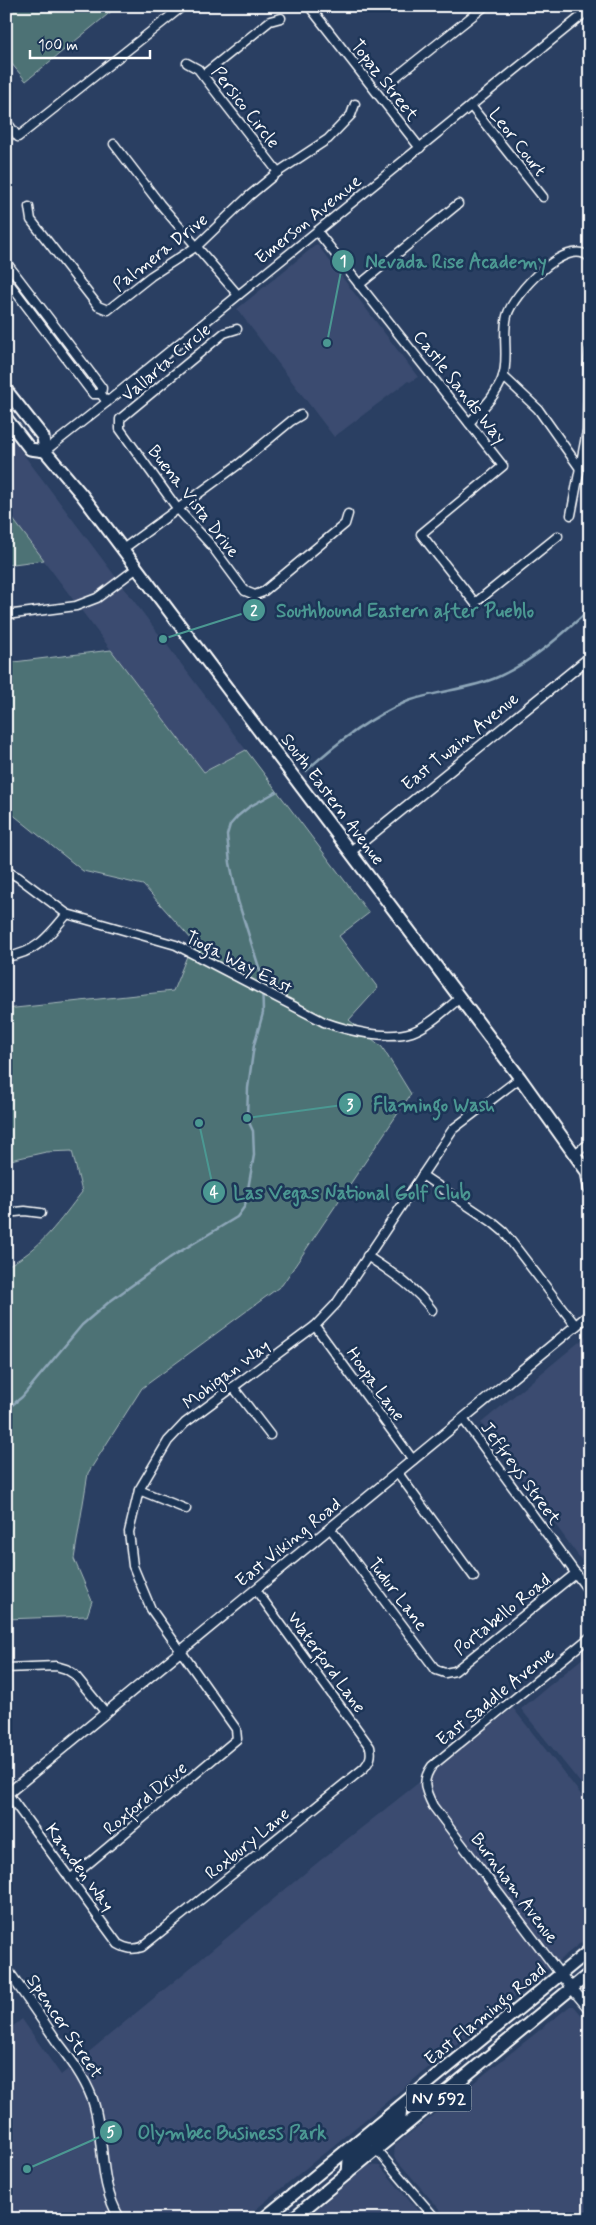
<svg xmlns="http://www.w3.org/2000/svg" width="596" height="2225" viewBox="0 0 596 2225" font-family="Mynerve,sans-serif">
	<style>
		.built { fill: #3a4b6f }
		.green { fill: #4d7274; stroke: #a6b8ba }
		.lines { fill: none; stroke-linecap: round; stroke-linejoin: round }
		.stream { stroke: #8ea7b9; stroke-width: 2.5 }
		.minor-casing { stroke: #fff; stroke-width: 11 }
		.tertiary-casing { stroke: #fff; stroke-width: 12 }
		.primary-casing { stroke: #fff; stroke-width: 15 }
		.minor { stroke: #1d3557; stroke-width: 8 }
		.tertiary { stroke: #1d3557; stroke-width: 9 }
		.primary { stroke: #1d3557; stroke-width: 11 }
		.labels { text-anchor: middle; stroke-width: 5; stroke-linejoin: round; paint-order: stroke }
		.shield { fill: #1d3557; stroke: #bbc2cd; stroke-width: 1 }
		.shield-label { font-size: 16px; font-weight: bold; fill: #fff }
		.street-label { font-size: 18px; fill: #fff; stroke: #1d3557 }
		.leader { fill: none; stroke: #4b9892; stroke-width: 2 }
		.callout-dot { fill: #4b9892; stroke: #1d3557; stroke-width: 2 }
		.mark-label { font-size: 15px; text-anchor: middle; font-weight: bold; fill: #fff }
		.callout-label { font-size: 19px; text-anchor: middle; font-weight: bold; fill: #4b9892; stroke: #1d3557; stroke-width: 5; stroke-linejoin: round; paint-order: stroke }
	</style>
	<rect width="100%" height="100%" fill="#2a3f62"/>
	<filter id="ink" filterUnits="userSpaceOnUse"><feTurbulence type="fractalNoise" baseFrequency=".02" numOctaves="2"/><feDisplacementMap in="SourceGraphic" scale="10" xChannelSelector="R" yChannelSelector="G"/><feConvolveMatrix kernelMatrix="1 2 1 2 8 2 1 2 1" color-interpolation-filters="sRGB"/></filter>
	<g filter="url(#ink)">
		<!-- built -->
		<g class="built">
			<polygon points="317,244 418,377 410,382 408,381 334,437 237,309"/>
			<polygon points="6,431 246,750 204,772 111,650 6,510"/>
			<polygon points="590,1333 590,1572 481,1423"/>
			<polygon points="590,1652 590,1795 521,1709"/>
			<polygon points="513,1708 590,1806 590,1935 244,2219 6,2219 6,2032 22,2019 61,2075 317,1863"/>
			<polygon points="570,2006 574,2006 590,2025 590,2219 448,2219 394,2157 395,2145"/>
			<polygon points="369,2165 380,2166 425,2219 305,2219"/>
		</g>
		<!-- green -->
		<g class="green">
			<polygon points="6,6 118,6 26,81 6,57"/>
			<polygon points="6,510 44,560 6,565"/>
			<path d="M 111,650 L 204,772 L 246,750 L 369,913 L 339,936 L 378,988 L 349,1020 L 382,1047 L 411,1094 L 282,1285 L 142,1388 L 88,1473 L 74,1559 L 92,1601 L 87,1616 L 6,1619 L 6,1266 C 39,1252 61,1219 82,1192 L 72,1151 L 46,1152 L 6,1161 L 6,1009 L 173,991 L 193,941 L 143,885 L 83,871 L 6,809 L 6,663 Z"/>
		</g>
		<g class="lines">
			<!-- stream -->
			<g class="stream">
				<path d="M 306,771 C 335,744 369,718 406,702 C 434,691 468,690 498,677 C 533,661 562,635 590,609"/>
				<polyline points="6,1410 22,1397 82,1325 109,1302 171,1257 237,1217 245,1206 254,1155 253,1131 247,1118 248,1088 254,1045 263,1013 262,977 238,901 230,863 227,835 230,825 238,816 249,807 276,792"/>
			</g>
			<defs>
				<g id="minor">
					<polyline points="309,6 420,148"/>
					<polyline points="187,63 198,69 278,172"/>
					<polyline points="203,75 270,21 281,18"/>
					<polyline points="387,84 485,6"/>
					<polyline points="471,106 543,197"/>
					<polyline points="6,121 18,137 183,6"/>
					<polyline points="114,144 160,204 238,295"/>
					<polyline points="29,207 31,220 98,306 108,310 151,276 197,246 249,196 278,172 328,139 351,115 355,104"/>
					<polyline points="317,231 503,466 421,534 475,603 558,536"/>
					<polyline points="6,262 93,376 102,388 101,394 107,402"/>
					<polyline points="6,279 93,394 101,394"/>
					<polyline points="359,285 458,204"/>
					<polyline points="237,329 224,333 120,419 120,429 177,508 211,545 245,591 255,595 263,592 345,524 348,514"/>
					<polyline points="503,376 538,409 579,467"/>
					<path d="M 469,423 C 482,409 496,396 503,377 C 509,358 502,336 507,316 C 512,295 568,234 590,258"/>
					<polyline points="45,451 107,402 590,9"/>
					<polyline points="571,515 587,431 588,366 590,350"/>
					<polyline points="123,549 239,464 291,421 301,415"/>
					<polyline points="6,615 76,606 97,598 137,568"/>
					<path d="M 6,871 L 18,877 L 67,914 L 176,945 L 324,1022 C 348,1031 387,1040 412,1032 C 429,1026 446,1009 460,998"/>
					<path d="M 6,957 C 36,953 49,936 67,914"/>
					<polyline points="574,1154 590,1143"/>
					<polyline points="422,1175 492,1222 504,1232 576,1326"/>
					<polyline points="6,1213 25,1211 41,1213"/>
					<path d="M 367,1256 C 391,1272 415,1287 432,1310"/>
					<polyline points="315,1326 413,1460"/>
					<polyline points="233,1387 270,1435"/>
					<polyline points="463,1419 590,1593"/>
					<polyline points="398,1473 474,1577"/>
					<polyline points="139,1490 186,1509"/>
					<polyline points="330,1528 436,1670 445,1673 455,1671 576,1573"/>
					<polyline points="6,1668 56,1666 66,1669 74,1674 106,1713"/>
					<path d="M 8,1794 L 118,1944 C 127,1949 133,1950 142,1947 L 364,1768 C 370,1761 372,1756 370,1747 L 256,1590"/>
					<polyline points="70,1879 237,1739 236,1729 151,1609 133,1566 129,1532 139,1490 168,1441 185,1423 315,1326 336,1304 453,1129 520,1078"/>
					<path d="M 560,1974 L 433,1806 C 425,1790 421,1781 432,1766 L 590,1637"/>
					<polyline points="376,2149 436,2219"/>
				</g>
				<g id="tertiary">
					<polyline points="350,852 590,657"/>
					<polyline points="6,1795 590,1314"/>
					<path d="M 6,1968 C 24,1993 41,2018 58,2043 C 71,2060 84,2077 92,2098 C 106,2138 97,2181 120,2219"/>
					<polyline points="560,1974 590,2010"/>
				</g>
				<g id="primary">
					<polyline points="6,390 43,437 45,451 82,495 520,1078 587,1172 590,1189"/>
					<polyline points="6,418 30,449 45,451"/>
					<polyline points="376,2149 381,2134 400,2118 401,2106"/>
					<polyline points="348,2173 349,2160 365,2147 373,2131"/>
					<polyline points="263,2219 590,1950"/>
					<polyline points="292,2219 590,1973"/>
				</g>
			</defs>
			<!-- minor casing -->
			<use href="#minor" class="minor-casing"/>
			<!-- tertiary casing -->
			<use href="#tertiary" class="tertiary-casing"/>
			<!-- primary casing -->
			<use href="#primary" class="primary-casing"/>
			<!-- minor -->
			<use href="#minor" class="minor"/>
			<!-- tertiary -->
			<use href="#tertiary" class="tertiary"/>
			<!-- primary -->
			<use href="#primary" class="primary"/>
		</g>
	</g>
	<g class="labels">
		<!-- shield labels -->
		<rect class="shield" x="406.5" y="2084.5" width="65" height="27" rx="4"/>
		<g class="shield-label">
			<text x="439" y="2104">NV 592</text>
		</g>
		<!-- street labels -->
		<g class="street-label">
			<text transform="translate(385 80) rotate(52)" y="6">Topaz Street</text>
			<text transform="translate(246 107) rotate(52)" y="6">Persico Circle</text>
			<text transform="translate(518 142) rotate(52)" y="6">Leor Court</text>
			<text transform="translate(308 219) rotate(-39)" y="6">Emerson Avenue</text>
			<text transform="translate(160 252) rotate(-38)" y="6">Palmera Drive</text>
			<text transform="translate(166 362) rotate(-40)" y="6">Vallarta Circle</text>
			<text transform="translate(460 387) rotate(52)" y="6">Castle Sands Way</text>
			<text transform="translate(194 501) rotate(52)" y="6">Buena Vista Drive</text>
			<text transform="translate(460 741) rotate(-39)" y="6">East Twain Avenue</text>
			<text transform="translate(333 799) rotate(53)" y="6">South Eastern Avenue</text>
			<text transform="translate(239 962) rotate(27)" y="6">Tioga Way East</text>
			<text transform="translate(226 1374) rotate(-37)" y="6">Mohigan Way</text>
			<text transform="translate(376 1384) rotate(54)" y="6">Hoopa Lane</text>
			<text transform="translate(521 1473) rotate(54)" y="6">Jeffreys Street</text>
			<text transform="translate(288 1542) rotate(-39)" y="6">East Viking Road</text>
			<text transform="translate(398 1594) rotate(53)" y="6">Tudur Lane</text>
			<text transform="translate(502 1614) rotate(-39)" y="6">Portabello Road</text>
			<text transform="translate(327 1662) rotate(54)" y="6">Waterford Lane</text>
			<text transform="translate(495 1696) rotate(-39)" y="6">East Saddle Avenue</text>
			<text transform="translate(145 1798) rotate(-40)" y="6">Roxford Drive</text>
			<text transform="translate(247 1843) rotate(-39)" y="6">Roxbury Lane</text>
			<text transform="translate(80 1867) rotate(54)" y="6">Kamden Way</text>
			<text transform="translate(515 1888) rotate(53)" y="6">Burnham Avenue</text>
			<text transform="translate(485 2014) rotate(-39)" y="6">East Flamingo Road</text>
			<text transform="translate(65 2026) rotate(56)" y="6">Spencer Street</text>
		</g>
	</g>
	<!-- callouts -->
	<path class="leader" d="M327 343L343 261M163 639L254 610M247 1118L350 1104M199 1123L214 1192M27 2169L111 2132"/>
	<g class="callout-dot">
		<circle cx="327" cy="343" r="5"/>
		<circle cx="163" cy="639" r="5"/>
		<circle cx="247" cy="1118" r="5"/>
		<circle cx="199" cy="1123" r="5"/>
		<circle cx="27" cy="2169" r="5"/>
		<circle cx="343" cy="261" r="12"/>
		<circle cx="254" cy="610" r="12"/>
		<circle cx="350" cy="1104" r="12"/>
		<circle cx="214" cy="1192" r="12"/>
		<circle cx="111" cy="2132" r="12"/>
	</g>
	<g class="mark-label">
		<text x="343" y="266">1</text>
		<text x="254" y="616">2</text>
		<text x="350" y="1110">3</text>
		<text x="214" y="1197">4</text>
		<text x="111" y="2137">5</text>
	</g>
	<g class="callout-label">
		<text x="456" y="268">Nevada Rise Academy</text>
		<text x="405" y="617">Southbound Eastern after Pueblo</text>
		<text x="434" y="1111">Flamingo Wash</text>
		<text x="352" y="1199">Las Vegas National Golf Club</text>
		<text x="232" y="2139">Olymbec Business Park</text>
	</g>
	<!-- margin -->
	<rect width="596" height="2225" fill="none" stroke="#1d3557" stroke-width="25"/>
	<rect x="12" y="12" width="571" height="2200" fill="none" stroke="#fff" stroke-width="2" filter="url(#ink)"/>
	<!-- scale -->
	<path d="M30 50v8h120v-8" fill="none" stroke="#ffffff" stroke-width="2.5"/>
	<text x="38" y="50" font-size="15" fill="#ffffff" stroke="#1d3557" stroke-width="4" paint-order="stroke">100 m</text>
</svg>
